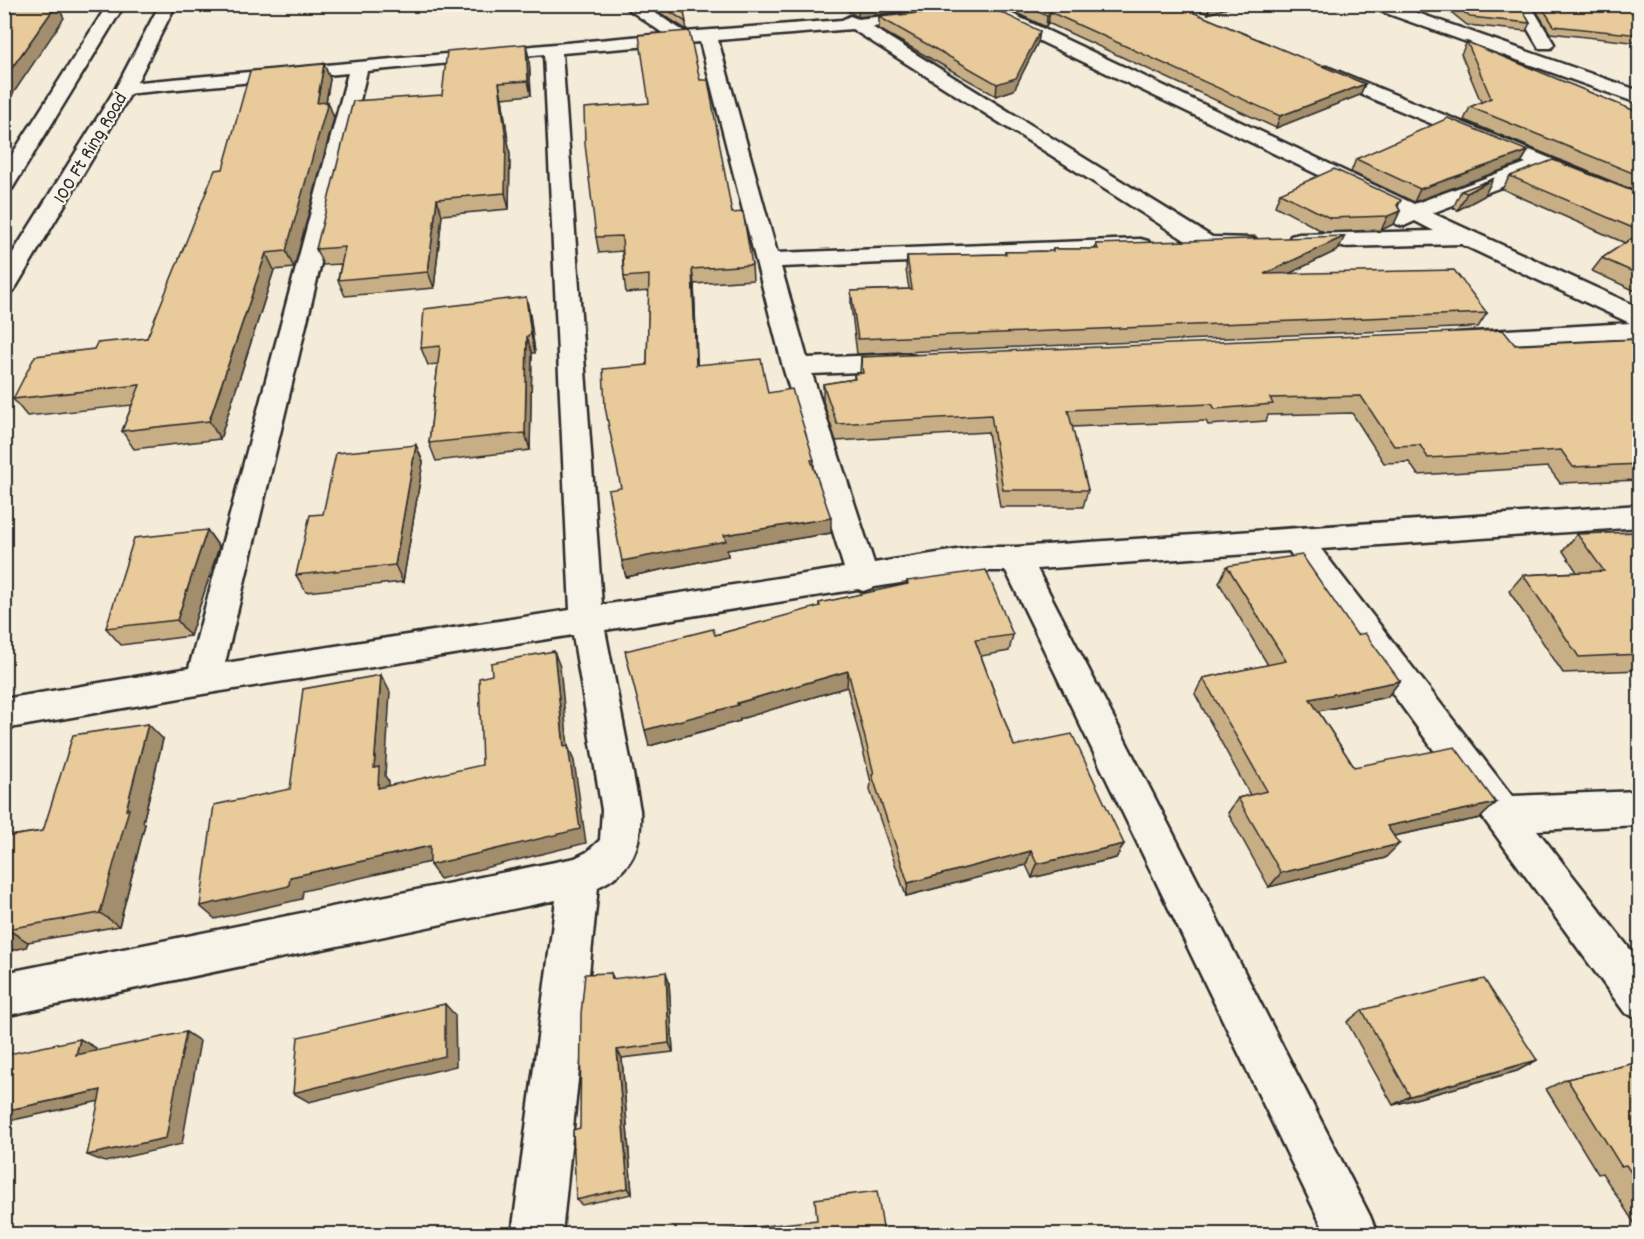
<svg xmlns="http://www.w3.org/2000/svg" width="1644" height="1239" viewBox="0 0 1644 1239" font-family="Dekko,sans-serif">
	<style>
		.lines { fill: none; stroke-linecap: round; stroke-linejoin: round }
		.minor-casing { stroke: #2b2b2b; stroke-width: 5 }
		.primary-casing { stroke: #2b2b2b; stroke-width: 5 }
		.minor { fill: #f7f3e8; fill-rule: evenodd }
		.primary { fill: #f7f3e8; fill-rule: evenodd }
		.wall { fill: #c8ae85; stroke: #2b2b2b; stroke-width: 1.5 }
		.shaded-wall { fill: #a28d6c; stroke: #2b2b2b; stroke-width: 1.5 }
		.building { fill: #e8ca9b; stroke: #2b2b2b; stroke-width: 1.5 }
		.labels { text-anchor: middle; stroke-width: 4.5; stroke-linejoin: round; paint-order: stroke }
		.far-street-label { font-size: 20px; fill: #2b2b2b; stroke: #f7f3e8 }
	</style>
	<rect width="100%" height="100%" fill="#f4ebd9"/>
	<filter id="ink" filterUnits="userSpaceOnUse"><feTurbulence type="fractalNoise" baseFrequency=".0167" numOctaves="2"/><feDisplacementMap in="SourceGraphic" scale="12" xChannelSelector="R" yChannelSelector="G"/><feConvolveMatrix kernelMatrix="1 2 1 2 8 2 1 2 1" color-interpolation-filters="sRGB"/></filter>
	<g filter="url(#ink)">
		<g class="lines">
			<defs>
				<g id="minor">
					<polygon points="4,4 26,4 24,7 4,11"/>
					<path d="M 621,4 L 641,4 L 685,32 L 842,20 L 850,16 L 858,19 L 989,4 L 1047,4 L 1039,9 L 1008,12 L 1414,204 L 1526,163 L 1315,75 L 1312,71 L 1315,67 L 1327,67 L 1640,195 L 1640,209 L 1544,171 L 1432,213 L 1640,308 L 1640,338 L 1464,346 L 1455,343 L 1451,338 L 1455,333 L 1630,323 L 1461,244 L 1299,248 L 1291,246 L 1288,241 L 1291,236 L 1299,234 L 1434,231 L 1415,221 L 1404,226 L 1396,224 L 1393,219 L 1398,213 L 992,18 L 990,14 L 872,27 L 1212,237 L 1255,238 L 1258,243 L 1255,248 L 1207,251 L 1199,249 L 852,29 L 718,40 L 777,253 L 1140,239 L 1148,241 L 1151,246 L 1148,251 L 1140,253 L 781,267 L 807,358 L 906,354 L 915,356 L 919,362 L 915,368 L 906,370 L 812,374 L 874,563 L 976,547 L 1016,547 L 1640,505 L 1640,527 L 1321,549 L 1512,796 L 1640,791 L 1640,825 L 1537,830 L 1640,962 L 1640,1019 L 1625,1013 L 1289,551 L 1037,569 L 1370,1216 L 1377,1234 L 1326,1234 L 1006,571 L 976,571 L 875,587 L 863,591 L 858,589 L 605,630 L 640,810 C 642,847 632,871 598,887 L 562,1234 L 512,1234 L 556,900 L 4,1016 L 4,973 L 575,858 L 587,852 L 600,840 L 602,810 L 573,635 L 203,694 L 4,729 L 4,699 L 189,668 L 348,73 L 125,94 L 118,92 L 116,88 L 118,84 L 664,34 ZM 700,42 L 783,367 L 844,568 L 602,605 L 562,53 ZM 544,54 L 570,610 L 225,663 L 367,71 Z"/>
					<polygon points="1367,4 1392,4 1640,91 1640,104 1369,7"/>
					<polygon points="1513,4 1530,4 1554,44 1551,48 1539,48"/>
					<polygon points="1624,4 1640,4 1640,20 1634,19"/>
				</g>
				<g id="primary">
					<polygon points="108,4 125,4 15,184 12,189 4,190 4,167"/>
					<polygon points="160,4 176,4 134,88 16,287 12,292 4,294 4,267 116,88"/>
				</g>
			</defs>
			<!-- minor casing -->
			<use href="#minor" class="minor-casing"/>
			<!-- primary casing -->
			<use href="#primary" class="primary-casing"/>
			<!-- minor -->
			<use href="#minor" class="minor"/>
			<!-- primary -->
			<use href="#primary" class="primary"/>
		</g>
		<!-- wall -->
		<g class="wall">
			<polygon points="646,4 682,4 687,30"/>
			<polygon points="741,4 790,4 751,12"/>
			<polygon points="836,4 962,4 858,17"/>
			<polygon points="1018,4 1173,4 1365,84 1360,95 1276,128 1048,23 1046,27 1016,13"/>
			<polygon points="1184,4 1240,4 1208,14"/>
			<polygon points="1441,4 1519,4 1530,23 1526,31 1467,25"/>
			<polygon points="1532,4 1631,4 1637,13 1640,13 1640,43 1550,33"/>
			<polygon points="879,17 1040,31 1038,42 1014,90 996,96 879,29"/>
			<polygon points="1467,42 1640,113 1640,193 1464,120 1470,107 1481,102 1461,54"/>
			<polygon points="529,58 531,95 502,98 510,155 509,209 442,215 434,288 345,296 338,280 341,264 323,265 316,249 442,95"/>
			<polygon points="324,64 330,79 326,102 328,102 334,118 294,268 274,270 220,439 134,449 122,431 132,405 27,416 13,399 94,349 147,338 223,169"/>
			<polygon points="700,80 732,213 752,265 753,280 694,284 697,365 768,393 814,460 814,467 831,533 727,550 728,556 626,577 622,561 621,488 647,365 649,291 626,293 624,277 622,251 599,253 596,237"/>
			<polygon points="1528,151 1521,163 1414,202 1351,172 1356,159"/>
			<polygon points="1510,176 1640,194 1640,293 1592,271 1602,258 1625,243 1502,189"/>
			<polygon points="1493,179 1484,196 1458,210 1453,208 1461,191"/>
			<polygon points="1280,193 1398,206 1400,211 1394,224 1381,230 1324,232 1275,206"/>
			<polygon points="1096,244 1338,250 1290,273 1487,313 1478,327 857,354 851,305 851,291 909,289 906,270 907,256 1005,254 1005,252 1052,251 1053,249 1095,249"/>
			<polygon points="526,297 530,315 535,353 532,353 530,450 436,461 429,443 438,364 428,365 421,348"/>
			<polygon points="1640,339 1640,480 1560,483 1548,467 1418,475 1409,462 1384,463 1352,413 1268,415 1266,421 1208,425 1206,421 1072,427 1088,490 1083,507 1000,507 988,432 836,441 823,401 823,384 854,379 854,374 860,374 861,357 1515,345"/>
			<polygon points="416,445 423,462 403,582 306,592 296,575"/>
			<polygon points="207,530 219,547 190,636 121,645 106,628"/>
			<polygon points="1640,532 1640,670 1563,673 1509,591 1523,575 1577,572 1563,551 1577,534"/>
			<polygon points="1227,566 1357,635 1400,681 1387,697 1318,711 1354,767 1496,803 1480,818 1394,836 1385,858 1269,887 1228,813 1238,798 1250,795 1195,694 1203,678 1268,665 1219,583"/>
			<polygon points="907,581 1013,635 1009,651 981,656 1014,746 1124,844 1116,858 1032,878 1026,865 906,896 870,790 871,782 847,687 740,719 740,721 649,746 715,635 819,607 819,603 906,585"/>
			<polygon points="163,739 143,822 145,824 119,926 28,942 26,947 4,952 4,837 43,831"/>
			<polygon points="611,973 614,979 669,982 673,1052 622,1058 632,1194 582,1205 576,1200 580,1128"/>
			<polygon points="1362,1010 1537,1060 1517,1071 1393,1105 1347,1022"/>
			<polygon points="1640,1062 1640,1232 1602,1173 1598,1174 1546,1089 1567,1079"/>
		</g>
		<!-- shaded-wall -->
		<g class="shaded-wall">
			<polygon points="57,4 64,18 4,107 4,79"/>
			<polygon points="751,4 790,4 751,12"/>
			<polygon points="870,4 962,4 858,17 859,6"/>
			<polygon points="1210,4 1240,4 1208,14"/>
			<polygon points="1050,12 1048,23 1046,27 1047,16"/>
			<polygon points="1040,31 1038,42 1014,90 996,96 997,84"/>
			<polygon points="526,44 529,58 531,95 528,81"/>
			<polygon points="324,64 330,79 324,114 328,102 334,118 294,268 286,251 317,103"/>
			<polygon points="499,83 502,98 510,155 509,209 505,193"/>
			<polygon points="1365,84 1360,95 1276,128 1280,116"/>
			<polygon points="1528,151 1521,163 1414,202 1420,189"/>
			<polygon points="1493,179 1484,196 1458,210 1467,193"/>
			<polygon points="437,199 442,215 434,288 428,272"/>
			<polygon points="1401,200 1395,213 1400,211 1394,224 1381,230 1388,216"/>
			<polygon points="1345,236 1338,250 1259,288 1264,274"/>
			<polygon points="266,253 274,270 220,439 209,421"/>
			<polygon points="692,269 694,284 698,381 696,365"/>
			<polygon points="526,297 530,315 535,353 531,335"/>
			<polygon points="527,336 532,353 530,450 525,433"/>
			<polygon points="416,445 423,462 403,582 395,565"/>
			<polygon points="831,518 831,533 727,550 728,556 626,577 622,561 724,535"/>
			<polygon points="207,530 219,547 190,636 177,620"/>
			<polygon points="554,651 560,667 568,746 574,761 586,843 440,879 430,865 564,747"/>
			<polygon points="848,671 847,687 740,719 740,721 649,746 645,730"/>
			<polygon points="381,675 390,692 385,776 389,782 389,803 378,788 374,768"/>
			<polygon points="1400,681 1387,697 1299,715 1310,699"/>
			<polygon points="148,724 163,739 143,822 145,824 119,926 100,913"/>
			<polygon points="1496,803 1480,818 1374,840 1387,826"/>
			<polygon points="1124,844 1116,858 1032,878 1037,864"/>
			<polygon points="1399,844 1385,858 1269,887 1281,873"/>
			<polygon points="430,846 439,860 303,891 302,899 215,919 200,906 290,877"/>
			<polygon points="1031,851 1026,865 906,896 908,883"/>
			<polygon points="7,929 28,942 26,947 4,952 4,935"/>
			<polygon points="666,972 669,982 673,1052 669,1043"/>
			<polygon points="445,1004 455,1015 456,1066 309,1102 293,1093"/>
			<polygon points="186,1032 200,1041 182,1144 105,1162 87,1155"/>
			<polygon points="80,1039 96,1048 93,1063 76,1055"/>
			<polygon points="617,1050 622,1058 632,1194 628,1188"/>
			<polygon points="1537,1060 1517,1071 1393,1105 1410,1096"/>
			<polygon points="101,1090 118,1097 4,1122 4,1111"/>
		</g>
		<!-- building -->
		<g class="building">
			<polygon points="57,4 4,79 4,8"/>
			<polygon points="658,4 682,4 686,22"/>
			<polygon points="1022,4 1173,4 1365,84 1280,116 1050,12 1047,16"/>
			<polygon points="1454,4 1519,4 1530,23 1470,17"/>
			<polygon points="1540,4 1631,4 1637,13 1640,13 1640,35 1554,26"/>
			<polygon points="988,6 1040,31 1016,78 997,84 879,17"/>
			<polygon points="689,31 700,80 708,80 732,213 743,212 752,265 692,269 696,365 761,359 768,393 792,389 814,460 811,460 831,518 724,535 726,541 622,561 608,490 621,488 605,407 603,369 647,365 649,275 624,277 622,236 596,237 585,144 584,108 649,103 639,35"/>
			<polygon points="1467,42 1640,113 1640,176 1470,107 1491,98"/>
			<polygon points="526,44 528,81 499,83 506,140 505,193 437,199 428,272 338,280 345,247 316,249 353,101 442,95 447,51"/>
			<polygon points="324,64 317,103 328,102 286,251 266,253 209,421 122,431 140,385 13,399 35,356 94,349 97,343 147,338 215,170 223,169 250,71"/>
			<polygon points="1448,118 1528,151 1420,189 1356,159"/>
			<polygon points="1553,160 1640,194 1640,231 1510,176"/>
			<polygon points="1334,169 1401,200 1397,205 1400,211 1388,216 1330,218 1280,193"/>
			<polygon points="1493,179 1467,193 1461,191"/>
			<polygon points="1640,233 1640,275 1602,258"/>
			<polygon points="1345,236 1264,274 1454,270 1487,313 858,339 851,291 912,289 907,256 1006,254 1005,252 1053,251 1053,249 1098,249 1096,244"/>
			<polygon points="526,297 531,335 527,336 525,433 429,443 440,346 421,348 424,309"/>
			<polygon points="1503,330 1515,345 1640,339 1640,464 1573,467 1561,450 1428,458 1420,445 1394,446 1361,396 1270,398 1273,404 1215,409 1212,404 1068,410 1088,490 1003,490 991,415 837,424 823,384 855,379 854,374 863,373 861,357"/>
			<polygon points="416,445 395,565 296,575 310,515 323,514 336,453"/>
			<polygon points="207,530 177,620 106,628 134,538"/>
			<polygon points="1640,532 1640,654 1579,657 1523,575 1604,571 1577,534"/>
			<polygon points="1302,555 1357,635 1365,633 1400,681 1310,699 1354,767 1455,747 1496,803 1387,826 1399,844 1281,873 1238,798 1267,791 1203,678 1286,661 1227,566"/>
			<polygon points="986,570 1013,635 975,640 1014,746 1072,734 1124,844 1037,864 1031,851 908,883 872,775 874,774 848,671 737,703 738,705 645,730 625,651 713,629 715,635 820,606 819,603 908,584 907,581"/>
			<polygon points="554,651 564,747 568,746 580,829 430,865 430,846 290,877 289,886 200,906 214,805 290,789 303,689 381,675 374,768 379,767 378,788 482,765 479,678 492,675 491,663"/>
			<polygon points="148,724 126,810 129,809 100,913 7,929 4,935 4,837 43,831 73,735"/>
			<polygon points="666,972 669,1043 617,1050 628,1188 576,1200 573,1130 580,1128 581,1014 585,974 611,973 612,979"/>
			<polygon points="1484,979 1537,1060 1410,1096 1362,1010"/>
			<polygon points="445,1004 445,1056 293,1093 298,1037"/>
			<polygon points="186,1032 166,1138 87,1155 101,1090 4,1111 4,1055 80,1039 76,1055"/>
			<polygon points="1640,1062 1640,1186 1626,1165 1621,1166 1567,1079"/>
			<polygon points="877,1191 884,1234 720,1234 720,1231 817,1220 815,1199"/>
		</g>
	</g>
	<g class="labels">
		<!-- far-street labels -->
		<g class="far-street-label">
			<text transform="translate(89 147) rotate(-59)" y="7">100 Ft Ring Road</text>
		</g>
	</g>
	<!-- margin -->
	<rect width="1644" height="1239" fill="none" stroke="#f7f3e8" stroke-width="24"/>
	<rect x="12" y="12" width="1620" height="1215" fill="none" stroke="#2b2b2b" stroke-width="2" filter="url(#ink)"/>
</svg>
